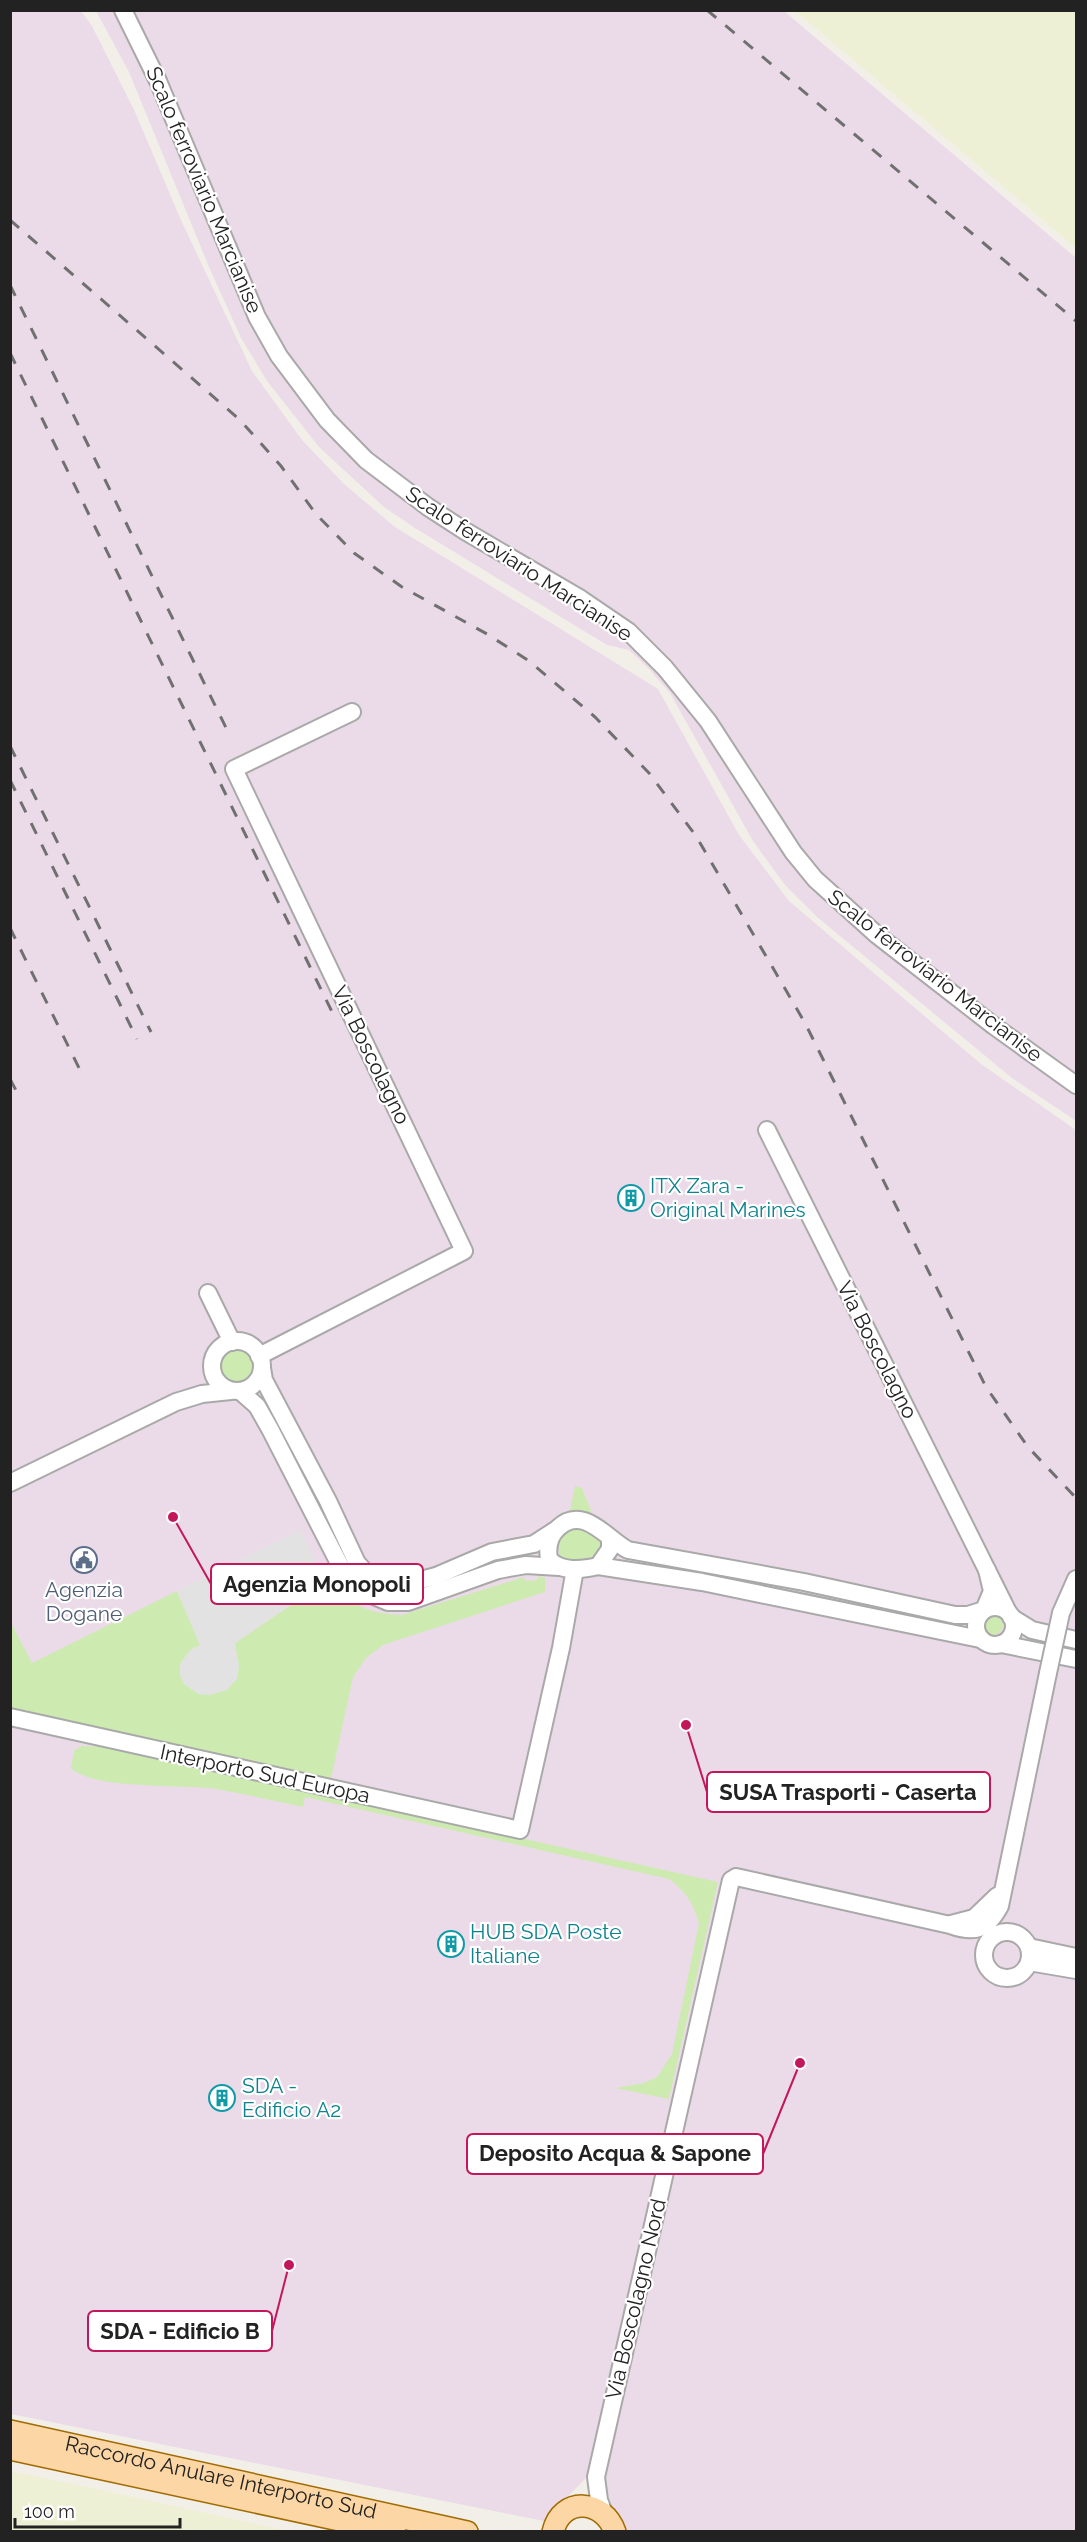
<svg xmlns="http://www.w3.org/2000/svg" width="1087" height="2542" viewBox="0 0 1087 2542" font-family="Raleway,sans-serif">
	<style>
		.industrial { fill: #ebdbe8 }
		.farmland { fill: #eef0d5 }
		.grass { fill: #cdebb0 }
		.parking { fill: #e2e2e2 }
		.lines { fill: none; stroke-linecap: round; stroke-linejoin: round }
		.minor-casing { stroke: #a9a9a9; stroke-width: 20 }
		.major-casing { stroke: #a06b00; stroke-width: 24 }
		.minor { stroke: #fff; stroke-width: 16 }
		.major { stroke: #fcd6a4; stroke-width: 21 }
		.rail { stroke: #707070; stroke-width: 3; stroke-dasharray: 12 12; stroke-linecap: butt }
		.minor-bridge-casing { stroke: #a9a9a9; stroke-width: 20; stroke-linecap: butt }
		.minor-bridge { stroke: #fff; stroke-width: 16 }
		.labels { text-anchor: middle; stroke-width: 4.5; stroke-linejoin: round; paint-order: stroke }
		.street-label { font-size: 21px; fill: #222; stroke: #fff }
		.culture-label { font-size: 21px; fill: #0d838f; stroke: #fff; text-anchor: start }
		.service-label { font-size: 21px; fill: #4e5e75; stroke: #fff }
		.leader { fill: none; stroke: #c2185b; stroke-width: 2 }
		.callout-dot { fill: #c2185b; stroke: #fff; stroke-width: 2 }
		.callout { fill: #fff; stroke: #c2185b; stroke-width: 2 }
		.callout-label { font-size: 22px; text-anchor: middle; font-weight: bold; fill: #222 }
	</style>
	<rect width="100%" height="100%" fill="#f2efe9"/>
	<!-- industrial -->
	<g class="industrial">
		<polygon points="10,11 81,11 92,26 135,112 180,218 252,371 302,440 344,484 395,527 658,689 739,835 789,901 981,1064 1076,1130 1076,2531 621,2531 603,2481 587,2477 544,2521 11,2414"/>
		<polygon points="96,11 784,11 1076,258 1076,1121 1012,1078 817,917 785,885 753,841 670,693 649,669 629,650 607,645 415,528 384,507 319,447 267,381 241,338 209,267 129,72"/>
	</g>
	<!-- farmland -->
	<g class="farmland">
		<polygon points="795,11 1076,11 1076,248"/>
		<polygon points="11,2471 102,2490 288,2531 11,2531"/>
	</g>
	<!-- grass -->
	<g class="grass">
		<circle cx="238" cy="1366" r="18"/>
		<polygon points="575,1486 582,1488 594,1518 569,1515"/>
		<path d="M 569,1529 L 586,1530 L 600,1537 L 601,1549 C 592,1561 572,1564 559,1556 L 558,1539 Z"/>
		<path d="M 538,1576 L 545,1578 L 545,1592 L 392,1642 L 383,1645 L 366,1658 L 353,1677 L 331,1779 L 11,1710 L 10,1621 L 32,1663 L 177,1591 L 200,1645 L 189,1651 L 239,1666 L 234,1644 L 326,1581 C 338,1583 343,1595 352,1601 C 367,1612 384,1614 402,1615 L 524,1577 L 525,1581 L 538,1580 Z"/>
		<circle cx="993" cy="1625" r="10"/>
		<path d="M 81,1746 L 110,1747 L 718,1882 L 669,2099 L 615,2088 L 644,2083 L 657,2077 L 672,2054 L 699,1923 C 693,1903 686,1892 669,1879 L 305,1797 L 303,1807 C 274,1801 245,1794 216,1789 C 184,1784 92,1790 71,1768 L 74,1751 Z"/>
	</g>
	<!-- parking -->
	<polygon class="parking" points="300,1530 326,1581 235,1643 239,1666 237,1679 227,1690 210,1695 198,1694 184,1684 180,1676 180,1664 189,1651 200,1645 177,1591"/>
	<g class="lines">
		<defs>
			<g id="minor">
				<polyline points="123,10 158,81 257,317 279,356 327,420 366,460 428,507 465,531 581,599 628,631 665,668 708,721 793,852 815,879 877,935 994,1026 1076,1085"/>
				<polyline points="767,1130 987,1570"/>
				<polyline points="208,1293 232,1342"/>
				<circle cx="237" cy="1366" r="25"/>
				<polyline points="259,1356 464,1251 234,769 352,712"/>
				<polyline points="262,1368 264,1380 328,1501 357,1563 367,1574 381,1582 398,1586 436,1576 492,1552 534,1544 554,1531"/>
				<polyline points="240,1391 257,1406 270,1429 342,1569 369,1594 388,1602 408,1602 498,1570 526,1565 559,1567"/>
				<polyline points="10,1483 176,1402 202,1394 231,1391"/>
				<path d="M 610,1538 L 610,1549 L 598,1566 C 582,1570 560,1572 549,1559 C 547,1547 549,1536 558,1528 C 583,1504 607,1539 628,1550 L 804,1582 L 955,1615 L 968,1615 L 984,1610 L 992,1591 L 987,1570 L 1008,1612"/>
				<polyline points="598,1566 702,1582 980,1639"/>
				<circle cx="995" cy="1626" r="19"/>
				<polyline points="1061,1613 1076,1579"/>
				<polyline points="1011,1617 1032,1630 1076,1640"/>
				<polyline points="1001,1644 1076,1659"/>
				<polyline points="10,1717 520,1830 561,1648 575,1569"/>
				<polyline points="951,1924 974,1918 997,1896"/>
				<circle cx="1007" cy="1955" r="23"/>
				<polyline points="1029,1947 1076,1957"/>
				<polyline points="1029,1962 1076,1970"/>
				<path d="M 604,2513 L 599,2500 L 596,2477 L 731,1880 L 736,1877 L 950,1925 C 975,1934 987,1930 1000,1906 L 1048,1673"/>
			</g>
			<g id="major">
				<path id="s1" d="M 10,2431 L 467,2532"/>
				<polyline points="10,2449 395,2532"/>
				<path d="M 553,2532 C 561,2496 604,2499 615,2532"/>
			</g>
		</defs>
		<!-- minor casing -->
		<use href="#minor" class="minor-casing"/>
		<!-- major casing -->
		<use href="#major" class="major-casing"/>
		<!-- minor -->
		<use href="#minor" class="minor"/>
		<!-- major -->
		<use href="#major" class="major"/>
		<!-- rail -->
		<g class="rail">
			<polyline points="707,10 1076,321"/>
			<polyline points="10,220 240,420 281,466 316,514 354,553 402,587 487,634 529,661 595,717 649,773 696,836 805,1023 986,1387 1028,1447 1076,1498"/>
			<polyline points="10,285 230,736"/>
			<polyline points="10,353 336,1020"/>
			<polyline points="10,746 151,1032"/>
			<polyline points="10,780 137,1039"/>
			<polyline points="10,928 79,1068"/>
			<polyline points="10,1079 19,1096"/>
		</g>
		<defs>
			<polyline id="minor-bridge" points="1048,1673 1061,1613"/>
		</defs>
		<!-- minor-bridge casing -->
		<use href="#minor-bridge" class="minor-bridge-casing"/>
		<!-- minor-bridge -->
		<use href="#minor-bridge" class="minor-bridge"/>
	</g>
	<!-- icons -->
	<defs>
		<symbol id="building-ring" viewBox="-11 -11 22 22"><circle r="9.5" fill="#fff" stroke="#0f9aa8" stroke-width="1.5"/><path d="M-4-6H4V6H1V3H-1V6H-4ZM-2.5-4.3h1.7v1.8h-1.7ZM.8-4.3h1.7v1.8H.8ZM-2.5-1h1.7V.8h-1.7ZM.8-1h1.7V.8H.8Z" fill="#0f9aa8"/></symbol>
		<symbol id="civic-ring" viewBox="-11 -11 22 22"><circle r="9.5" fill="#fff" stroke="#5c6f8a" stroke-width="1.5"/><path d="M-.6-6.5H3V-4.5H.6V-3L4-1V1h2V6H-6V1h2V-1L-.6-3ZM-1.2 2.5V6h2.4V2.5Z" fill="#5c6f8a"/></symbol>
	</defs>
	<g fill-rule="evenodd">
		<use href="#building-ring" x="616" y="1183" width="30" height="30"/>
		<use href="#civic-ring" x="69" y="1545" width="30" height="30"/>
		<use href="#building-ring" x="436" y="1929" width="30" height="30"/>
		<use href="#building-ring" x="207" y="2083" width="30" height="30"/>
	</g>
	<g class="labels">
		<!-- street labels -->
		<g class="street-label">
			<text transform="translate(204 190) rotate(67)" y="7">Scalo ferroviario Marcianise</text>
			<text transform="translate(519 564) rotate(33)" y="7">Scalo ferroviario Marcianise</text>
			<text transform="translate(935 976) rotate(38)" y="7">Scalo ferroviario Marcianise</text>
			<text transform="translate(371 1055) rotate(64)" y="7">Via Boscolagno</text>
			<text transform="translate(877 1350) rotate(63)" y="7">Via Boscolagno</text>
			<text transform="translate(265 1774) rotate(12)" y="7">Interporto Sud Europa</text>
			<text transform="translate(636 2299) rotate(-77)" y="7">Via Boscolagno Nord</text>
			<text dy="7" stroke="none"><textPath href="#s1" startOffset="216">Raccordo Anulare Interporto Sud</textPath></text>
		</g>
		<!-- culture labels -->
		<g class="culture-label">
			<text x="650" y="1193">ITX Zara -<tspan x="650" dy="24">Original Marines</tspan></text>
			<text x="470" y="1939">HUB SDA Poste<tspan x="470" dy="24">Italiane</tspan></text>
			<text x="242" y="2093">SDA -<tspan x="242" dy="24">Edificio A2</tspan></text>
		</g>
		<!-- service labels -->
		<g class="service-label">
			<text x="84" y="1597">Agenzia<tspan x="84" dy="24">Dogane</tspan></text>
		</g>
	</g>
	<!-- callouts -->
	<path class="leader" d="M173 1517L211 1584M686 1725L707 1792M800 2063L763 2154M289 2265L272 2331"/>
	<g class="callout-dot">
		<circle cx="173" cy="1517" r="6"/>
		<circle cx="686" cy="1725" r="6"/>
		<circle cx="800" cy="2063" r="6"/>
		<circle cx="289" cy="2265" r="6"/>
	</g>
	<g class="callout">
		<rect x="211" y="1564" width="212" height="40" rx="6"/>
		<rect x="707" y="1772" width="283" height="40" rx="6"/>
		<rect x="467" y="2134" width="296" height="40" rx="6"/>
		<rect x="88" y="2311" width="184" height="40" rx="6"/>
	</g>
	<g class="callout-label">
		<text x="317" y="1592">Agenzia Monopoli</text>
		<text x="848" y="1800">SUSA Trasporti - Caserta</text>
		<text x="615" y="2161">Deposito Acqua &amp; Sapone</text>
		<text x="180" y="2339">SDA - Edificio B</text>
	</g>
	<!-- border -->
	<rect width="1087" height="2542" fill="none" stroke="#222222" stroke-width="24"/>
	<!-- scale -->
	<path d="M15 2518v9h165v-9" fill="none" stroke="#222222" stroke-width="3"/>
	<text x="24" y="2518" font-size="18" fill="#222222" stroke="#ffffff" stroke-width="4.5" paint-order="stroke">100 m</text>
</svg>
